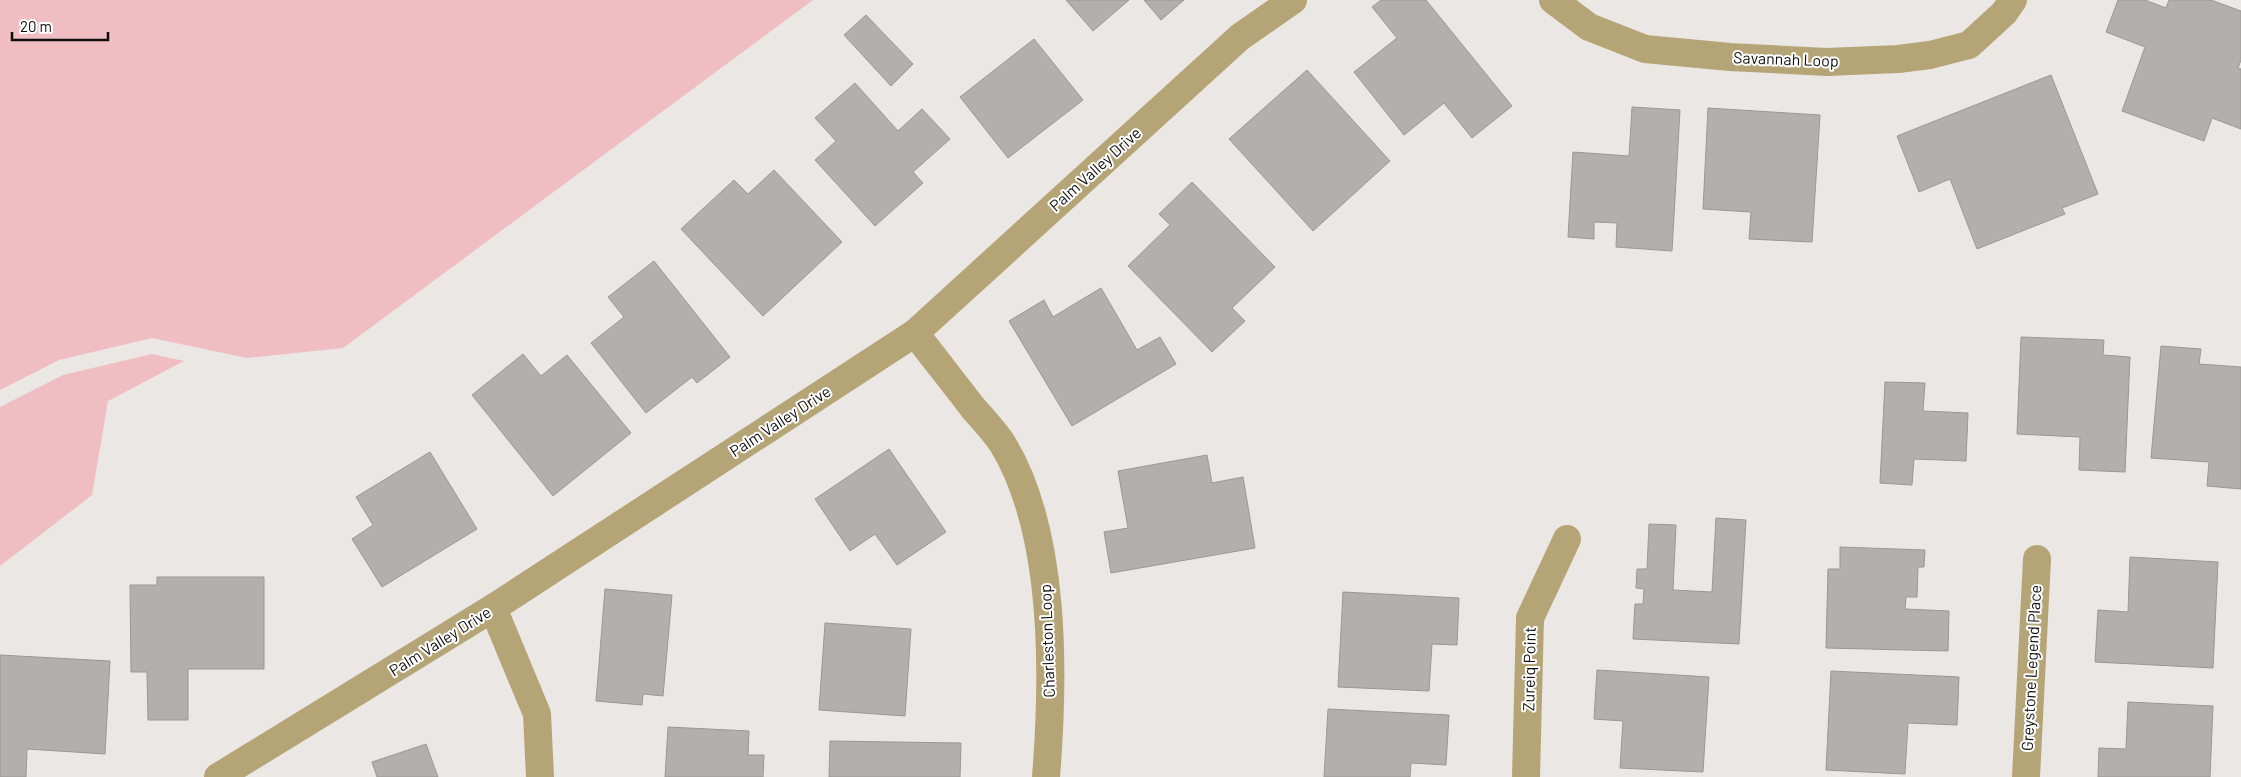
<svg xmlns="http://www.w3.org/2000/svg" width="2241" height="777" viewBox="0 0 2241 777" font-family="Barlow,sans-serif">
	<style>
		.green { fill: #efbdc2 }
		.building { fill: #b3afae; stroke: #9b9796 }
		.lines { fill: none; stroke-linecap: round; stroke-linejoin: round }
		.street { stroke: #b5a576; stroke-width: 28 }
		.labels { text-anchor: middle; stroke-width: 4; stroke-linejoin: round; paint-order: stroke }
		.street-label { font-size: 16px; fill: #0e0e0d; stroke: #fff }
	</style>
	<rect width="100%" height="100%" fill="#eae7e4"/>
	<!-- green -->
	<g class="green">
		<polygon points="0,0 813,0 343,348 247,358 152,338 59,360 0,390"/>
		<polygon points="152,354 184,361 108,401 92,495 0,566 0,407 63,375"/>
	</g>
	<!-- building -->
	<g class="building">
		<polygon points="1066,0 1129,0 1093,31"/>
		<polygon points="1144,0 1184,0 1161,20"/>
		<polygon points="1381,0 1426,0 1512,106 1472,138 1444,103 1404,135 1354,72 1397,38 1372,7"/>
		<polygon points="2118,0 2145,0 2166,8 2169,0 2211,0 2241,11 2241,60 2238,68 2241,69 2241,129 2212,118 2204,141 2122,111 2145,47 2106,32"/>
		<polygon points="866,15 913,64 891,86 844,35"/>
		<polygon points="1034,39 1083,100 1008,158 960,97"/>
		<polygon points="1307,70 1390,161 1313,231 1229,139"/>
		<polygon points="2051,75 2098,194 2062,208 2065,214 1977,249 1950,179 1919,192 1897,136"/>
		<polygon points="855,83 898,131 922,109 950,139 913,172 923,183 875,226 815,160 836,141 815,118"/>
		<polygon points="1632,107 1680,110 1672,251 1616,247 1617,223 1594,222 1594,239 1568,237 1573,152 1629,156"/>
		<polygon points="1708,108 1820,115 1812,242 1749,239 1751,212 1703,209"/>
		<polygon points="774,170 842,242 763,316 681,229 734,180 748,194"/>
		<polygon points="1192,182 1275,267 1232,308 1245,321 1212,352 1128,266 1170,225 1159,214"/>
		<polygon points="654,261 730,357 697,383 692,377 646,413 591,343 624,317 608,297"/>
		<polygon points="1101,288 1137,350 1160,337 1176,364 1072,426 1009,321 1044,300 1053,317"/>
		<polygon points="2021,337 2104,340 2103,355 2130,357 2125,472 2079,470 2080,437 2017,434"/>
		<polygon points="2161,346 2201,349 2199,364 2241,367 2241,489 2207,486 2209,462 2151,458"/>
		<polygon points="523,354 541,376 567,355 631,433 553,496 472,395"/>
		<polygon points="1885,382 1925,383 1923,411 1968,413 1966,461 1914,459 1912,485 1880,483"/>
		<polygon points="889,449 946,532 897,565 875,534 850,551 815,499"/>
		<polygon points="430,452 477,529 382,587 352,539 373,525 356,497"/>
		<polygon points="1207,455 1212,483 1243,477 1255,548 1111,573 1104,532 1128,528 1118,471"/>
		<polygon points="1716,518 1746,520 1739,644 1633,639 1635,604 1643,604 1644,589 1636,588 1637,569 1647,569 1649,524 1676,525 1673,590 1712,592"/>
		<polygon points="1840,547 1925,550 1924,567 1918,567 1917,597 1906,597 1905,609 1949,611 1948,651 1826,648 1828,569 1840,569"/>
		<polygon points="2130,557 2218,562 2213,668 2095,662 2098,610 2128,612"/>
		<polygon points="157,577 264,577 264,669 188,669 188,720 148,720 147,672 131,672 130,585 157,585"/>
		<polygon points="605,589 672,595 663,696 643,694 642,705 596,701"/>
		<polygon points="1343,592 1459,598 1457,645 1432,644 1429,691 1338,687"/>
		<polygon points="825,623 911,629 905,716 819,710"/>
		<polygon points="0,655 110,661 105,754 27,749 26,777 0,777"/>
		<polygon points="1597,670 1709,677 1703,772 1620,768 1623,721 1594,719"/>
		<polygon points="1831,671 1959,677 1957,725 1908,723 1905,774 1826,770"/>
		<polygon points="2128,702 2213,706 2210,777 2098,777 2099,748 2126,749"/>
		<polygon points="1328,709 1449,715 1446,765 1411,763 1410,777 1324,777"/>
		<polygon points="668,727 749,731 748,755 764,755 763,777 665,777"/>
		<polygon points="830,741 961,743 960,777 829,777"/>
		<polygon points="426,744 438,777 377,777 372,762"/>
	</g>
	<g class="lines">
		<!-- street -->
		<g class="street">
			<polyline points="1553,0 1589,27 1645,49 1730,57 1827,62 1898,59 1930,55 1969,45 2004,13 2013,0"/>
			<path d="M 915,333 C 934,358 954,383 973,408 C 983,419 994,431 1002,443 C 1057,532 1054,677 1046,777"/>
			<polyline points="493,608 537,714 540,777"/>
			<polyline points="218,777 493,608 915,333 1240,37 1293,0"/>
			<polyline points="1526,777 1530,618 1567,539"/>
			<polyline points="2026,777 2037,559"/>
		</g>
	</g>
	<g class="labels">
		<!-- street labels -->
		<g class="street-label">
			<text transform="translate(1786 59) rotate(2)" y="6">Savannah Loop</text>
			<text transform="translate(1095 169) rotate(-42)" y="6">Palm Valley Drive</text>
			<text transform="translate(780 421) rotate(-33)" y="6">Palm Valley Drive</text>
			<text transform="translate(440 641) rotate(-32)" y="6">Palm Valley Drive</text>
			<text transform="translate(1047 641) rotate(-92)" y="6">Charleston Loop</text>
			<text transform="translate(2031 668) rotate(-87)" y="6">Greystone Legend Place</text>
			<text transform="translate(1529 669) rotate(-89)" y="6">Zureiq Point</text>
		</g>
	</g>
	<!-- scale -->
	<path d="M12 32v8h96v-8" fill="none" stroke="#0e0e0d" stroke-width="2.5"/>
	<text x="20" y="32" font-size="15" fill="#0e0e0d" stroke="#ffffff" stroke-width="4" paint-order="stroke">20 m</text>
</svg>
